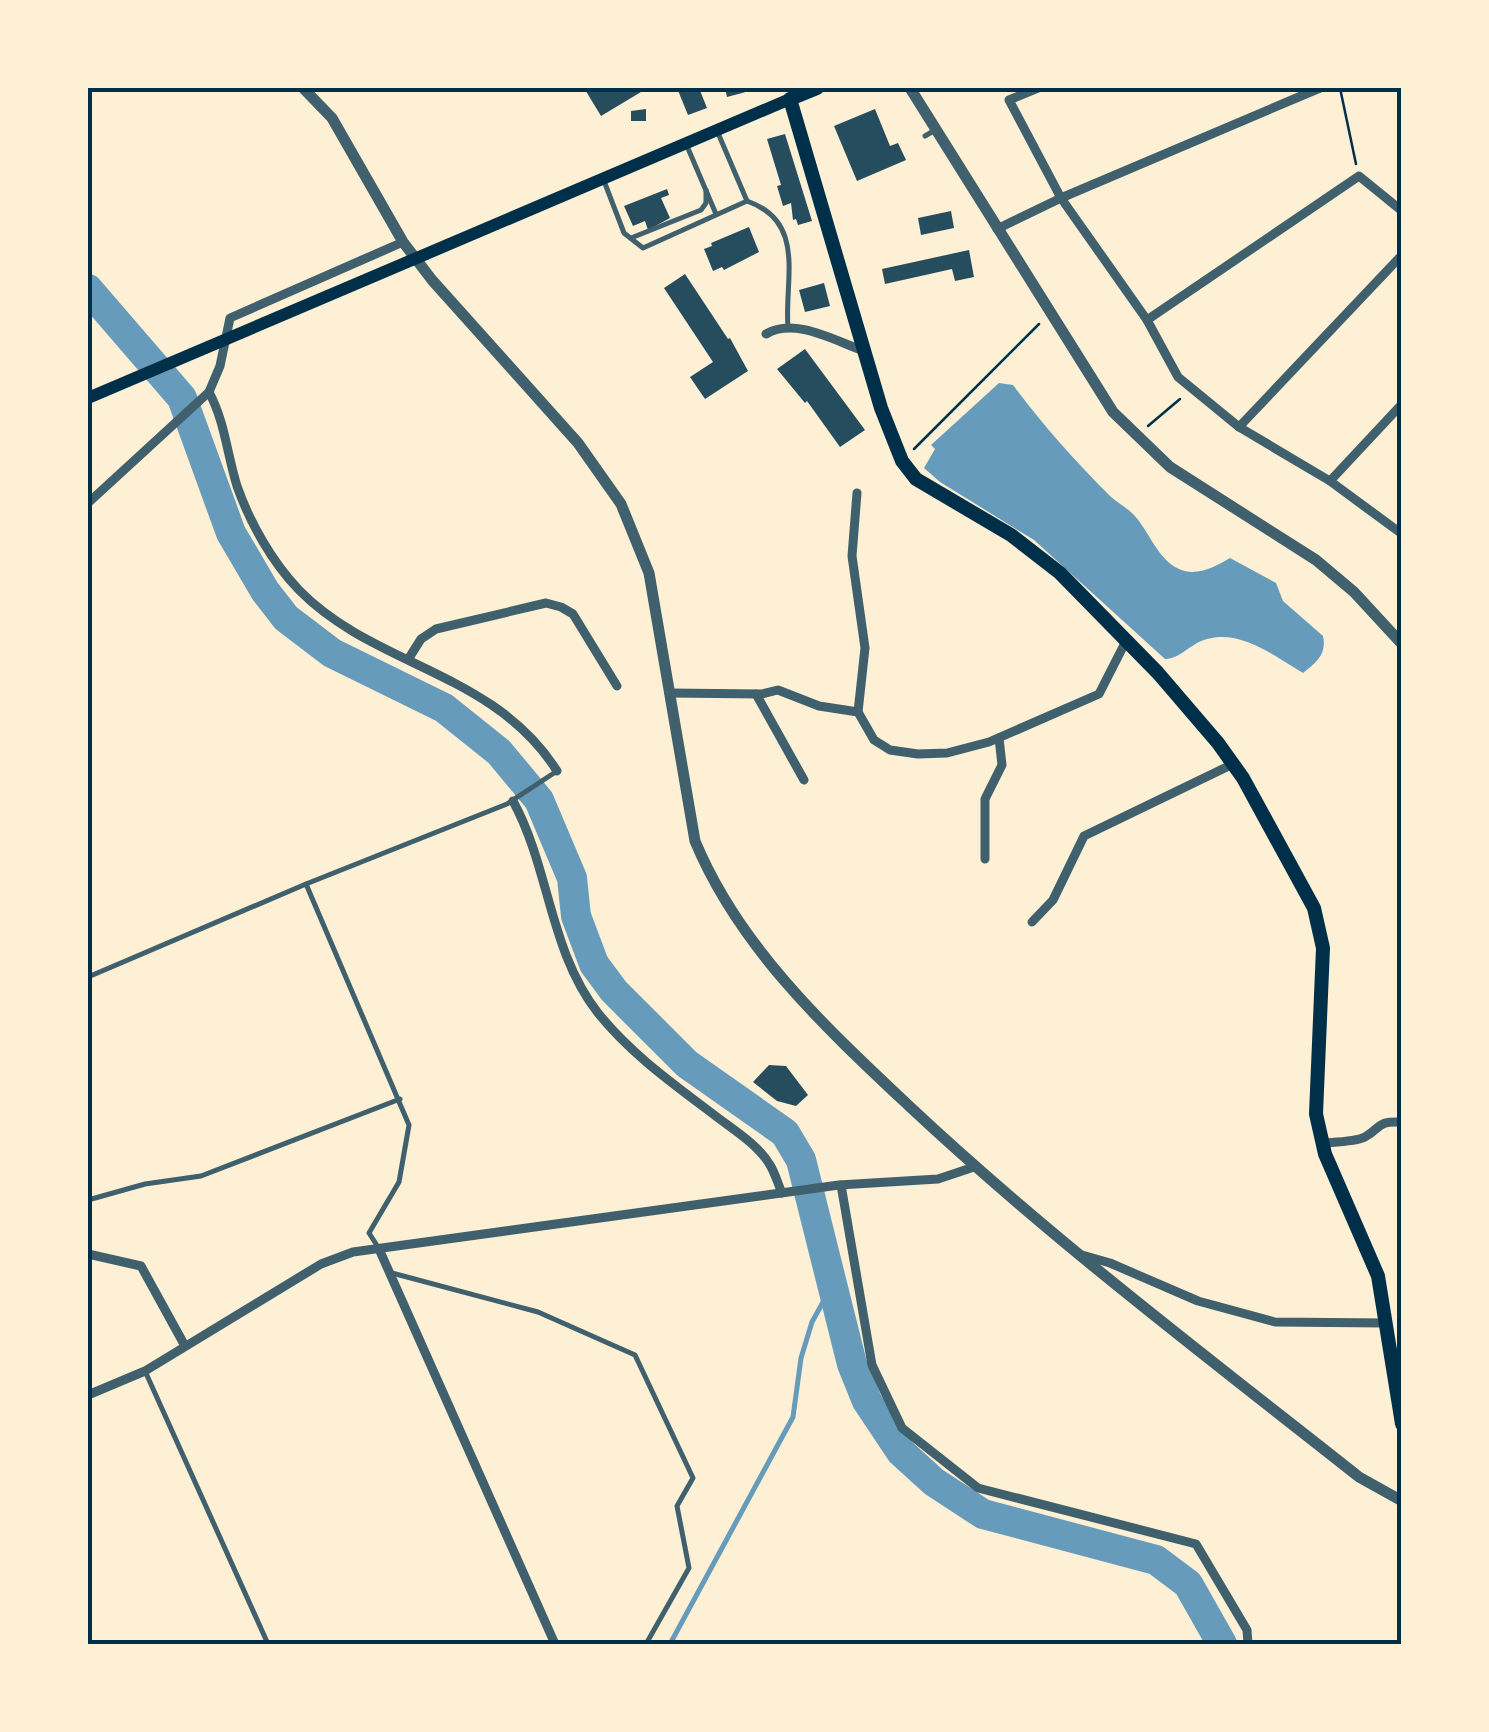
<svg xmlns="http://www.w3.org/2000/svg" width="1489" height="1732" viewBox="0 0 1489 1732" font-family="'Sofia Sans Condensed',sans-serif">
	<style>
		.water { fill: #669bbc }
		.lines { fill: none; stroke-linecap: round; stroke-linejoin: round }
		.stream { stroke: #669bbc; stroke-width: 5 }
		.river { stroke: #669bbc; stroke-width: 30 }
		.building { fill: #264d5e }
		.path { stroke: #003049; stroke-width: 2.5 }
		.service { stroke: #3f606c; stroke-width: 5 }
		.minor { stroke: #3f606c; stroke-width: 9 }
		.tertiary { stroke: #3f606c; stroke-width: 11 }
		.secondary { stroke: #003049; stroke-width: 12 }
		.primary { stroke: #003049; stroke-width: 14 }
		.neatline { fill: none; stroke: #003049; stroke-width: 4 }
	</style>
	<rect width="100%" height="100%" fill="#fdf0d5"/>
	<!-- water -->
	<path class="water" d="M 999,383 L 1013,385 C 1042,424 1075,461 1110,496 C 1118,503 1127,508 1134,515 C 1149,531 1158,560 1179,569 C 1196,577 1215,567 1230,558 L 1276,583 L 1283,601 L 1323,636 C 1327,654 1317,662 1303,673 C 1276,657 1241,629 1207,639 C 1191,643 1180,659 1165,659 L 1034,540 L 940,482 L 924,468 L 935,449 L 931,445 Z"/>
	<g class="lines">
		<!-- stream -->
		<polyline class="stream" points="670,1644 793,1417 801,1358 812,1322 833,1284"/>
		<!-- river -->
		<polyline class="river" points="88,289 182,398 231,533 265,591 286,618 332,653 444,708 499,752 539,800 572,878 576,916 594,964 614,991 687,1064 785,1133 801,1160 852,1364 867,1401 901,1452 934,1482 983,1514 1156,1560 1188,1584 1222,1644"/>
	</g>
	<!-- building -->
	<g class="building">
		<polygon points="584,88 638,88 641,92 601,116"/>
		<polygon points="677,88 699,88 707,108 688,115"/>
		<polygon points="725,88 757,88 757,89 727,97"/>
		<polygon points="646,109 646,121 631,121 631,111"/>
		<polygon points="875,109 890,146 898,143 906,160 857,181 834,126"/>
		<polygon points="785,134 812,221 798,225 796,219 793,220 791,203 783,206 777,186 781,185 767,139"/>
		<polygon points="667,189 669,195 661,198 670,218 648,230 645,221 633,226 624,206"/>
		<polygon points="951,211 954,228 921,235 918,218"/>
		<polygon points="749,227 759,252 724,270 722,267 713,271 704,249 712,246 711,243"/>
		<polygon points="969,250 974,277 955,281 952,269 885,284 882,269"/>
		<polygon points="685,274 728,339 730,338 748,371 705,399 690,377 713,362 664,288"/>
		<polygon points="824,283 830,306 805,312 799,290"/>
		<polygon points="805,349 865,430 840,447 807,401 805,403 777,369"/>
		<polygon points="769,1065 786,1066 808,1095 796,1106 777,1101 753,1082"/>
	</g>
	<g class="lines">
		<!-- path -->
		<g class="path">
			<polyline points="1340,88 1356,164"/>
			<polyline points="1148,426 1180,399"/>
			<polyline points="914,449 1039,324"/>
		</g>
		<!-- service -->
		<g class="service">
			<polyline points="925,136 935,130"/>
			<polyline points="687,146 716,214"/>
			<polyline points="604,181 624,233 643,248 747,201 718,133"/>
			<path d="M 747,201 C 807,222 784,280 788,327"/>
			<polyline points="631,238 701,210 706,203 706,190"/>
			<polyline points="306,884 409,1125 399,1182 369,1233 378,1247"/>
			<polyline points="88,977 306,884 507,804 557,771"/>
			<polyline points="88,1200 145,1184 201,1176 400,1099"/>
			<polyline points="392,1273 538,1312 635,1355 693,1478 677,1506 689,1568 646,1644"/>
			<polyline points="145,1371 268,1644"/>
		</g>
		<!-- minor -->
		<g class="minor">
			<polyline points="1038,88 1009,100 1061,198 1147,320 1178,377 1239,427 1330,481 1402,404"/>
			<polyline points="997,229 1061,198 1320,88"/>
			<polyline points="1147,320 1359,176 1402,211"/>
			<path d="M 766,334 C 795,317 835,341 864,351"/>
			<path d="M 209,392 C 225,422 227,454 237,486 C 250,523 272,562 299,590 C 374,667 494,671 557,771"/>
			<polyline points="1239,427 1402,255"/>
			<polyline points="1330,481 1402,534"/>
			<polyline points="857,493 852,556 865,648 858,712"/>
			<polyline points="88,503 209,392 220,366 230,318 403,242"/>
			<polyline points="409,658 421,639 436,629 546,603 561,607 573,614 617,686"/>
			<polyline points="669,693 762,694 778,690 819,706 858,712 874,740 890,750 918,754 947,753 989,742 1099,694 1126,641"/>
			<polyline points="756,694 804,780"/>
			<path d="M 513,801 C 550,869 549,950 598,1013 C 631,1054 672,1083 713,1114 C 732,1129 758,1144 770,1165 C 775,1173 778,1184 782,1193"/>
			<polyline points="985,859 985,799 1002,765 999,738"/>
			<polyline points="1032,922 1053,900 1084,836 1233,764"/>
			<path d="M 1323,1143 C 1335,1142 1355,1142 1365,1137 C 1383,1126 1377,1121 1402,1122"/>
			<polyline points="841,1185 872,1365 902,1428 978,1488 1196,1544 1247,1630 1248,1644"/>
			<polyline points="379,1249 555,1644"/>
			<polyline points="88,1254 141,1266 185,1346"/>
			<polyline points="1082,1255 1110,1263 1198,1301 1275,1322 1385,1323"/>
			<polyline points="88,1395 145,1371 321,1264 353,1252 839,1185 938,1179 974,1167"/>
		</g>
		<!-- tertiary -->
		<g class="tertiary">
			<path d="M 303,88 L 332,118 L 403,242 L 432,280 L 578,443 L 621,504 L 649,573 L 695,841 C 739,947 825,1027 908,1105 C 1050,1238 1206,1356 1359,1477 L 1402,1501"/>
			<polyline points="910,88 1113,412 1170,467 1316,560 1354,592 1402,644"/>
		</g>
		<!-- secondary -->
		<polyline class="secondary" points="88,398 790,99"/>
		<!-- primary -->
		<polyline class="primary" points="817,88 790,99 881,408 902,461 916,479 1011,535 1060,573 1158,673 1218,743 1243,778 1314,908 1323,948 1316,1114 1325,1154 1378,1276 1402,1424"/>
	</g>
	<!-- border -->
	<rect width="1489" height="1732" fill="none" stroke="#fdf0d5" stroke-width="180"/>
	<rect x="90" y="90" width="1309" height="1552" class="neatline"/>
</svg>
